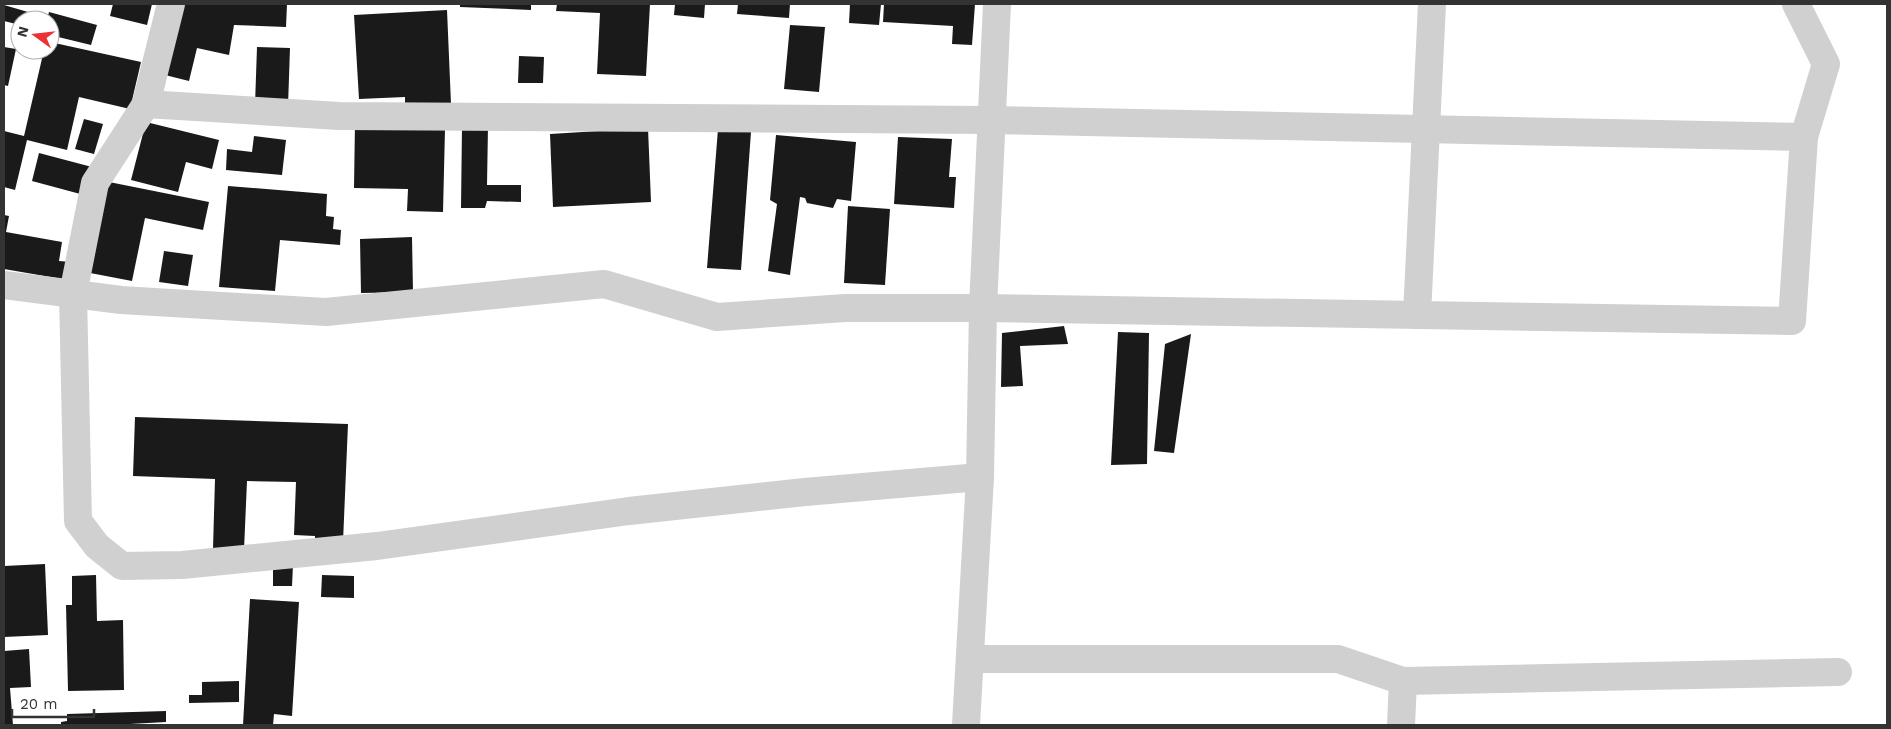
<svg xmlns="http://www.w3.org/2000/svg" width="1891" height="729" viewBox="0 0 1891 729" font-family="'Work Sans',sans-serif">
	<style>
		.building { fill: #1a1a1a }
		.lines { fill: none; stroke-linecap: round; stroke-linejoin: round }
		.minor { stroke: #d0d0d0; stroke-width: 28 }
		.tertiary { stroke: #d0d0d0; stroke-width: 28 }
	</style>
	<rect width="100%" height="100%" fill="#fff"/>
	<!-- building -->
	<g class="building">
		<polygon points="113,4 152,4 147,25 110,16"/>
		<polygon points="179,4 287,4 286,27 234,25 229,55 197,48 189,81 161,74"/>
		<polygon points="460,4 531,4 531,10 460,7"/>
		<polygon points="557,4 650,4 646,76 597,74 600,13 556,11"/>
		<polygon points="675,4 705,4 704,18 674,15"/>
		<polygon points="738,4 790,4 789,18 737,14"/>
		<polygon points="850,4 881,4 879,25 849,23"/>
		<polygon points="884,4 975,4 972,45 952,44 953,26 883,22"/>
		<polygon points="4,5 28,12 26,20 20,20 20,25 4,21"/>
		<polygon points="447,10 451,104 405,106 405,97 359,99 354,15"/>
		<polygon points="49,12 97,25 91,45 50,35 50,20 47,20"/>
		<polygon points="790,25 825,27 819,92 784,89"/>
		<polygon points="50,42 141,62 130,109 79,97 67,150 27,140 15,190 4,187 4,131 24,136 44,50 50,50"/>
		<polygon points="4,47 16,49 8,86 4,85"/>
		<polygon points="257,47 290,48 288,106 255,105"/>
		<polygon points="519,56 544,57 543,83 518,83"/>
		<polygon points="84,119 103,124 94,154 75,149"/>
		<polygon points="146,122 219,140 212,169 186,162 178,192 131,180"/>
		<polygon points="355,122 445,129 443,212 407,211 408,189 354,188"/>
		<polygon points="462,126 488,126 487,185 521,185 521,202 487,201 485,208 461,208"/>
		<polygon points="648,128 651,202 553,207 550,134"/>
		<polygon points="718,129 751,132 741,270 707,268"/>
		<polygon points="776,135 856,142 851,201 837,199 833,208 807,203 805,198 800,197 790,275 768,271 777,204 770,200"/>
		<polygon points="254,136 286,140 282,175 226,170 227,149 252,152"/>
		<polygon points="898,137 952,139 949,177 956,177 954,208 894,204"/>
		<polygon points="39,153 92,167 84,195 32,181"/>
		<polygon points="104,181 209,202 203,230 145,218 132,281 85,272"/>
		<polygon points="228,186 327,194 326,216 334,217 333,229 341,230 340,245 280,240 275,291 219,287"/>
		<polygon points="848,206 890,209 885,285 844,283"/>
		<polygon points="4,215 9,216 6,232 62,242 59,261 71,262 68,280 4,269"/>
		<polygon points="412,237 413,292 361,293 360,239"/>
		<polygon points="164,251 193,255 188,286 159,282"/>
		<polygon points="1064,326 1068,344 1020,346 1023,386 1001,387 1002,333"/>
		<polygon points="1118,332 1149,333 1147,464 1111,465"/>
		<polygon points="1191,334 1174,453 1154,451 1165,344"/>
		<polygon points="135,417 348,424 343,542 315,541 315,536 294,535 296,482 247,481 244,550 213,549 215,479 133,476"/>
		<polygon points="45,564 48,635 4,637 4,566"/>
		<polygon points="273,565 293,565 292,586 273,586"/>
		<polygon points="96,575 97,621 123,620 124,690 68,691 66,605 72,605 72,576"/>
		<polygon points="322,575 354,576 354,598 321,597"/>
		<polygon points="250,599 299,602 292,716 274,714 273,725 243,725"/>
		<polygon points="29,649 31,687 10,688 13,725 4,725 4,651"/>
		<polygon points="239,681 239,702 189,703 189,695 202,695 202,682"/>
		<polygon points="166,711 166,722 112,725 61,725 61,722 67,721 67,714"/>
	</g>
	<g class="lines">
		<!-- minor -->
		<g class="minor">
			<polyline points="171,4 146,104 95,183 73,294 78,521 97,546 122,566 182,565 377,546 629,511 805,492 980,477"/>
			<polyline points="146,104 339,116 991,120 1804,137 1826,64 1796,4"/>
			<polyline points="4,285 121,300 326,312 604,284 717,317 845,308 983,308 1792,321 1804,137"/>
			<polyline points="1417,315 1432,4"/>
			<polyline points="971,659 1338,659 1403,681 1401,725"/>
			<polyline points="1403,681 1838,672"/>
		</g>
		<!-- tertiary -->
		<polyline class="tertiary" points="966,725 980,477 983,308 997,4"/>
	</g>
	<!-- border -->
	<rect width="1891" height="729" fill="none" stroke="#333333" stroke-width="10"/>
	<!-- north arrow -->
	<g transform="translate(35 35) rotate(285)"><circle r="24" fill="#ffffff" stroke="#adadad"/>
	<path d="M0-4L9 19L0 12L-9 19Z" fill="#eb3335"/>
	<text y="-8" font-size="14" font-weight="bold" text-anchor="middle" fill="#333333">N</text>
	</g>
	<!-- scale -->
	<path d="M12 709v8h82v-8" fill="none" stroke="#333333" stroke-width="2.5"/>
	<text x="20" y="709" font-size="15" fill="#333333" stroke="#ffffff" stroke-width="4" paint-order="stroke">20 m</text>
</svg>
